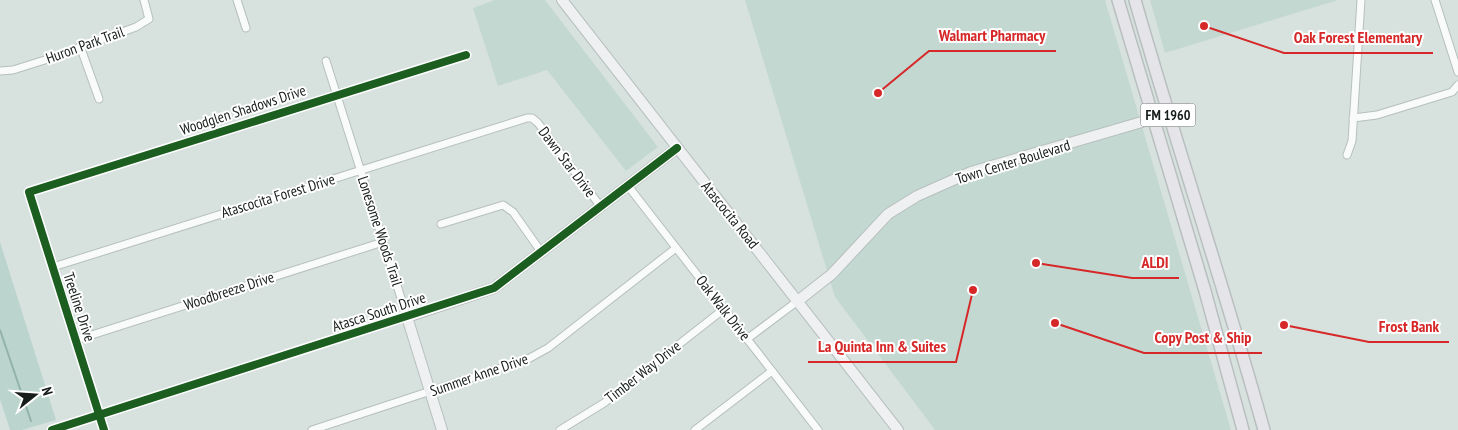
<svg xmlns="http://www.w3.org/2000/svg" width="1458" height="430" viewBox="0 0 1458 430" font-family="'PT Sans Narrow',sans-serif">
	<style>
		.built { fill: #c4d8d2 }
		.green { fill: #bbd4cd }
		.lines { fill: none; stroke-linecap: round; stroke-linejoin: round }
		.stream { stroke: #93b3aa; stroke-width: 2 }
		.street-casing { stroke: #b6bfbc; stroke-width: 9 }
		.secondary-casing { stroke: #b6bfbc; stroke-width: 12 }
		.primary-casing { stroke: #b9bfbe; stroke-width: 14 }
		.street { stroke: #f9fbfa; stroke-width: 7 }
		.secondary { stroke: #eff0f2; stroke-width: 10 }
		.primary { stroke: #e5e5e9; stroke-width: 11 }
		.cycleway-casing { stroke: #fff; stroke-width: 11 }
		.cycleway { stroke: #1b5e20; stroke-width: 8 }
		.labels { text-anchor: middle; stroke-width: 4; stroke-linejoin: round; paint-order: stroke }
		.shield { fill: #fff; stroke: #5c615f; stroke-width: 1 }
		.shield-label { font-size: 14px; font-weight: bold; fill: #161d1b }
		.street-label { font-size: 15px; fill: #161d1b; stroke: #fff }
		.leader { fill: none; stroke: #d62828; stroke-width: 2 }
		.callout-dot { fill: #d62828; stroke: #fff; stroke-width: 2 }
		.callout-label { font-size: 16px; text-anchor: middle; font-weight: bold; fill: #d62828; stroke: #fff; stroke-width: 4; stroke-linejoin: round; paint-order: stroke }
	</style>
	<rect width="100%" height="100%" fill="#d7e2df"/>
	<!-- built -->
	<g class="built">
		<polygon points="495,0 545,0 658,147 626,171 547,70 498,86 473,8"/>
		<polygon points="745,0 1105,0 1231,430 935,430 835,297"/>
		<polygon points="1150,0 1338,0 1165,53"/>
	</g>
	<!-- green -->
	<polygon class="green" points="0,242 56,420 22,430 10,430 0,399"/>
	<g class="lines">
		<!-- stream -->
		<polyline class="stream" points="0,330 31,421"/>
		<defs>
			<g id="street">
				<polyline points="237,0 246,28"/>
				<polyline points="1435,0 1458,72"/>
				<polyline points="80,46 99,99"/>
				<polyline points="0,71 13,70 48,59 136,27 149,19 144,0"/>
				<polyline points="1353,118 1377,115 1452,92 1458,85"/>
				<polyline points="1347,155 1352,141 1361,0"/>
				<polyline points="628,186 818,430"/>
				<polyline points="441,224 503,205 513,212 542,253"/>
				<polyline points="53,267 527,118 532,118 538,123 601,207"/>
				<polyline points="747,339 799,300"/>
				<polyline points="76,340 383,242"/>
				<polyline points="52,430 407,317 326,61"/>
				<polyline points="104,430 29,192 466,55"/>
				<polyline points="312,430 528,359 548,348 676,248"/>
				<polyline points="560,430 604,403 724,309"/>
				<polyline points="695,430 772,371"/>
			</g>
			<g id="secondary">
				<polyline points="562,0 898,430"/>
				<polyline points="799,300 832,274 888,214 917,196 971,172 1152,119"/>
				<polyline points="442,430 407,317 494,288 677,148"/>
			</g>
			<g id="primary">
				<polyline points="1118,0 1205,291 1243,430"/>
				<path d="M 1135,0 C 1176,144 1224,286 1264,430"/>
			</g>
		</defs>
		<!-- street casing -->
		<use href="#street" class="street-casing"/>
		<!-- secondary casing -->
		<use href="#secondary" class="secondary-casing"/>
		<!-- primary casing -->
		<use href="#primary" class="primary-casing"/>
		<!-- street -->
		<use href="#street" class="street"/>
		<!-- secondary -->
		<use href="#secondary" class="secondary"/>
		<!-- primary -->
		<use href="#primary" class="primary"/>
		<defs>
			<g id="cycleway">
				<polyline points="52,430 494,288 677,148"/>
				<polyline points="104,430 29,192 466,55"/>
			</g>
		</defs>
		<!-- cycleway casing -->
		<use href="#cycleway" class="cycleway-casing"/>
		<!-- cycleway -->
		<use href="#cycleway" class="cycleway"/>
	</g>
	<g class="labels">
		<!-- shield labels -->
		<rect class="shield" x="1140.5" y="103.5" width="55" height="23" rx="4"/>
		<g class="shield-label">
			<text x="1168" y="120">FM 1960</text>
		</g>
		<!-- street labels -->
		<g class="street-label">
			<text transform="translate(85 45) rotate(-20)" y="5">Huron Park Trail</text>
			<text transform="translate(243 110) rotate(-18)" y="5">Woodglen Shadows Drive</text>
			<text transform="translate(567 162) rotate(53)" y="5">Dawn Star Drive</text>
			<text transform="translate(1013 162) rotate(-17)" y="5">Town Center Boulevard</text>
			<text transform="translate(278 196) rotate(-17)" y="5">Atascocita Forest Drive</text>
			<text transform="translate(730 215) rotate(51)" y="5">Atascocita Road</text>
			<text transform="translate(380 231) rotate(72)" y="5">Lonesome Woods Trail</text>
			<text transform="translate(229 291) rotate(-18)" y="5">Woodbreeze Drive</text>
			<text transform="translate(79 307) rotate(72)" y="5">Treeline Drive</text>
			<text transform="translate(723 308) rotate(52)" y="5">Oak Walk Drive</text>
			<text transform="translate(379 312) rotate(-18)" y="5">Atasca South Drive</text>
			<text transform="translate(643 372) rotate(-38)" y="5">Timber Way Drive</text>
			<text transform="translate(479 375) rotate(-19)" y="5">Summer Anne Drive</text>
		</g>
	</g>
	<!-- callouts -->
	<path class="leader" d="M878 93L929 51H1056M1204 26L1284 53H1433M1036 263L1132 278H1179M1284 325L1369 342H1449M1055 323L1144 353H1262M973 290L956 362H808"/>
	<g class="callout-dot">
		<circle cx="878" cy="93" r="5"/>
		<circle cx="1204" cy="26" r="5"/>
		<circle cx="1036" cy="263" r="5"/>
		<circle cx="1284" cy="325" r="5"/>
		<circle cx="1055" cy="323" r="5"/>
		<circle cx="973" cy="290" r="5"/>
	</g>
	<g class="callout-label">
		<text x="992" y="41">Walmart Pharmacy</text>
		<text x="1358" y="43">Oak Forest Elementary</text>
		<text x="1155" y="268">ALDI</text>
		<text x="1409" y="332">Frost Bank</text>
		<text x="1203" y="343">Copy Post &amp; Ship</text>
		<text x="882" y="352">La Quinta Inn &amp; Suites</text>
	</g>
	<!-- north arrow -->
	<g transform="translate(35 395) rotate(73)" stroke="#ffffff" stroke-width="4" paint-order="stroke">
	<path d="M0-4L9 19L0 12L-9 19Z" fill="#161d1b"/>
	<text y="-8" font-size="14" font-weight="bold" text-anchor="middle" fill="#161d1b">N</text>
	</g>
</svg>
